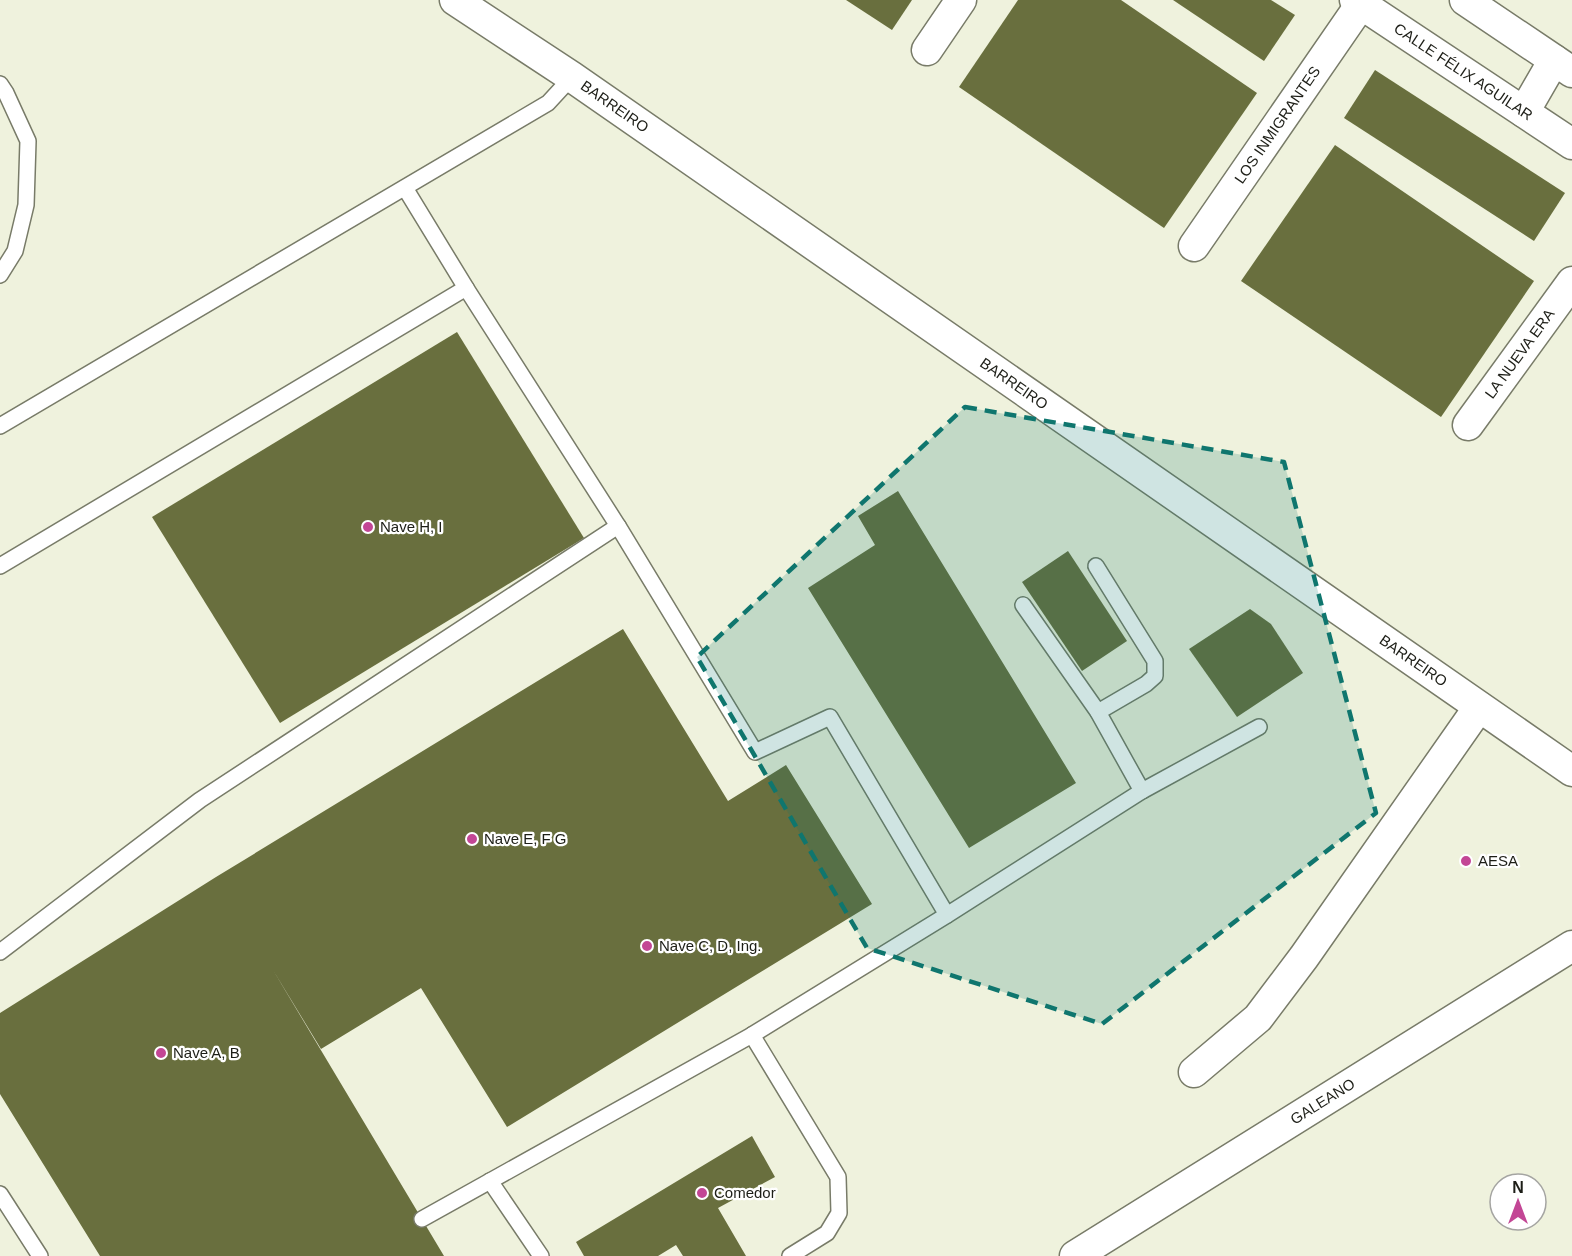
<svg xmlns="http://www.w3.org/2000/svg" width="1572" height="1256" viewBox="0 0 1572 1256" font-family="Arial,sans-serif">
	<style>
		.building { fill: #696f3e }
		.lines { fill: none; stroke-linecap: round; stroke-linejoin: round }
		.lane-casing { stroke: #787b68; stroke-width: 18 }
		.street-casing { stroke: #787b68; stroke-width: 33 }
		.lane { stroke: #fff; stroke-width: 15 }
		.street { stroke: #fff; stroke-width: 30 }
		.marked { fill: #0f766e; fill-opacity: 0.2; stroke: #0f766e; stroke-width: 4.5; stroke-dasharray: 12 8; stroke-linejoin: round }
		.poi-dot { fill: #c34695; stroke: #fff; stroke-width: 2 }
		.labels { text-anchor: middle; stroke-width: 4.5; stroke-linejoin: round; paint-order: stroke }
		.street-label { font-size: 15px; fill: #1d1e17; stroke: #fff }
		.poi-label { font-size: 15px; fill: #1d1e17; stroke: #fff; text-anchor: start }
	</style>
	<rect width="100%" height="100%" fill="#eff2dd"/>
	<!-- building -->
	<g class="building">
		<polygon points="846,0 912,0 892,30"/>
		<polygon points="1018,0 1121,0 1257,93 1164,228 959,87"/>
		<polygon points="1173,0 1271,0 1295,15 1264,61"/>
		<polygon points="1375,70 1565,193 1534,241 1344,118"/>
		<polygon points="1335,145 1534,281 1441,417 1241,281"/>
		<polygon points="457,332 584,538 280,723 152,517"/>
		<polygon points="898,491 1076,783 969,848 808,588 875,545 858,516"/>
		<polygon points="1068,551 1127,641 1082,671 1022,582"/>
		<polygon points="1250,609 1271,624 1303,673 1237,717 1189,649"/>
		<polygon points="623,629 728,801 786,765 872,904 507,1127 421,988 321,1049 273,970 444,1256 100,1256 0,1094 0,1013 216,877"/>
		<polygon points="752,1136 775,1177 718,1208 746,1256 683,1256 676,1245 658,1256 584,1256 576,1242"/>
	</g>
	<g class="lines">
		<defs>
			<g id="lane">
				<polyline points="0,84 6,93 28,141 26,205 15,251 0,275"/>
				<polyline points="405,188 466,288"/>
				<polyline points="0,426 548,103 572,77"/>
				<polyline points="0,566 466,288 618,526 755,752 830,717 947,915"/>
				<polyline points="1096,566 1155,661 1155,676 1146,684 1098,712"/>
				<polyline points="1023,605 1098,712 1142,791"/>
				<polyline points="0,952 200,800 618,526"/>
				<polyline points="752,1035 838,1177 839,1213 827,1233 790,1256"/>
				<polyline points="490,1181 541,1256"/>
				<polyline points="0,1194 40,1256"/>
				<polyline points="422,1219 752,1035 947,915 1142,791 1259,727"/>
			</g>
			<g id="street">
				<path id="s1" d="M 455,0 L 572,77 L 1572,771"/>
				<path id="s2" d="M 1355,0 L 1572,144"/>
				<polyline points="1465,0 1572,72"/>
				<polyline points="927,50 961,0"/>
				<polyline points="1524,112 1554,60"/>
				<path id="s3" d="M 1194,246 L 1361,4"/>
				<path id="s4" d="M 1468,425 L 1572,282"/>
				<polyline points="1194,1072 1258,1018 1304,957 1479,707"/>
				<path id="s5" d="M 1075,1256 L 1572,946"/>
			</g>
		</defs>
		<!-- lane casing -->
		<use href="#lane" class="lane-casing"/>
		<!-- street casing -->
		<use href="#street" class="street-casing"/>
		<!-- lane -->
		<use href="#lane" class="lane"/>
		<!-- street -->
		<use href="#street" class="street"/>
	</g>
	<!-- marked area -->
	<path class="marked" d="M 965,407 L 1284,462 L 1376,813 L 1102,1024 L 867,948 L 697,657 Z"/>
	<!-- markers -->
	<g class="poi-dot">
		<circle cx="368" cy="527" r="6"/>
		<circle cx="472" cy="839" r="6"/>
		<circle cx="1466" cy="861" r="6"/>
		<circle cx="647" cy="946" r="6"/>
		<circle cx="161" cy="1053" r="6"/>
		<circle cx="702" cy="1193" r="6"/>
	</g>
	<g class="labels">
		<!-- street labels -->
		<g class="street-label">
			<text dy="5" stroke="none"><textPath href="#s2" startOffset="130">CALLE FÉLIX AGUILAR</textPath></text>
			<text dy="5" stroke="none"><textPath href="#s1" startOffset="192">BARREIRO</textPath></text>
			<text dy="5" stroke="none"><textPath href="#s3" startOffset="147">LOS INMIGRANTES</textPath></text>
			<text dy="5" stroke="none"><textPath href="#s4" startOffset="88">LA NUEVA ERA</textPath></text>
			<text dy="5" stroke="none"><textPath href="#s1" startOffset="678">BARREIRO</textPath></text>
			<text dy="5" stroke="none"><textPath href="#s1" startOffset="1164">BARREIRO</textPath></text>
			<text dy="5" stroke="none"><textPath href="#s5" startOffset="292">GALEANO</textPath></text>
		</g>
		<!-- poi labels -->
		<g class="poi-label">
			<text x="380" y="532">Nave H, I</text>
			<text x="484" y="844">Nave E, F G</text>
			<text x="1478" y="866">AESA</text>
			<text x="659" y="951">Nave C, D, Ing.</text>
			<text x="173" y="1058">Nave A, B</text>
			<text x="714" y="1198">Comedor</text>
		</g>
	</g>
	<!-- north arrow -->
	<g transform="translate(1518 1202)"><circle r="28" fill="#ffffff" stroke="#a5a5a2" stroke-width="1.5"/>
	<path d="M0-4.5L10 22L0 15L-10 22Z" fill="#c34695"/>
	<text y="-9" font-size="16" font-weight="bold" text-anchor="middle" fill="#1d1e17">N</text>
	</g>
</svg>
